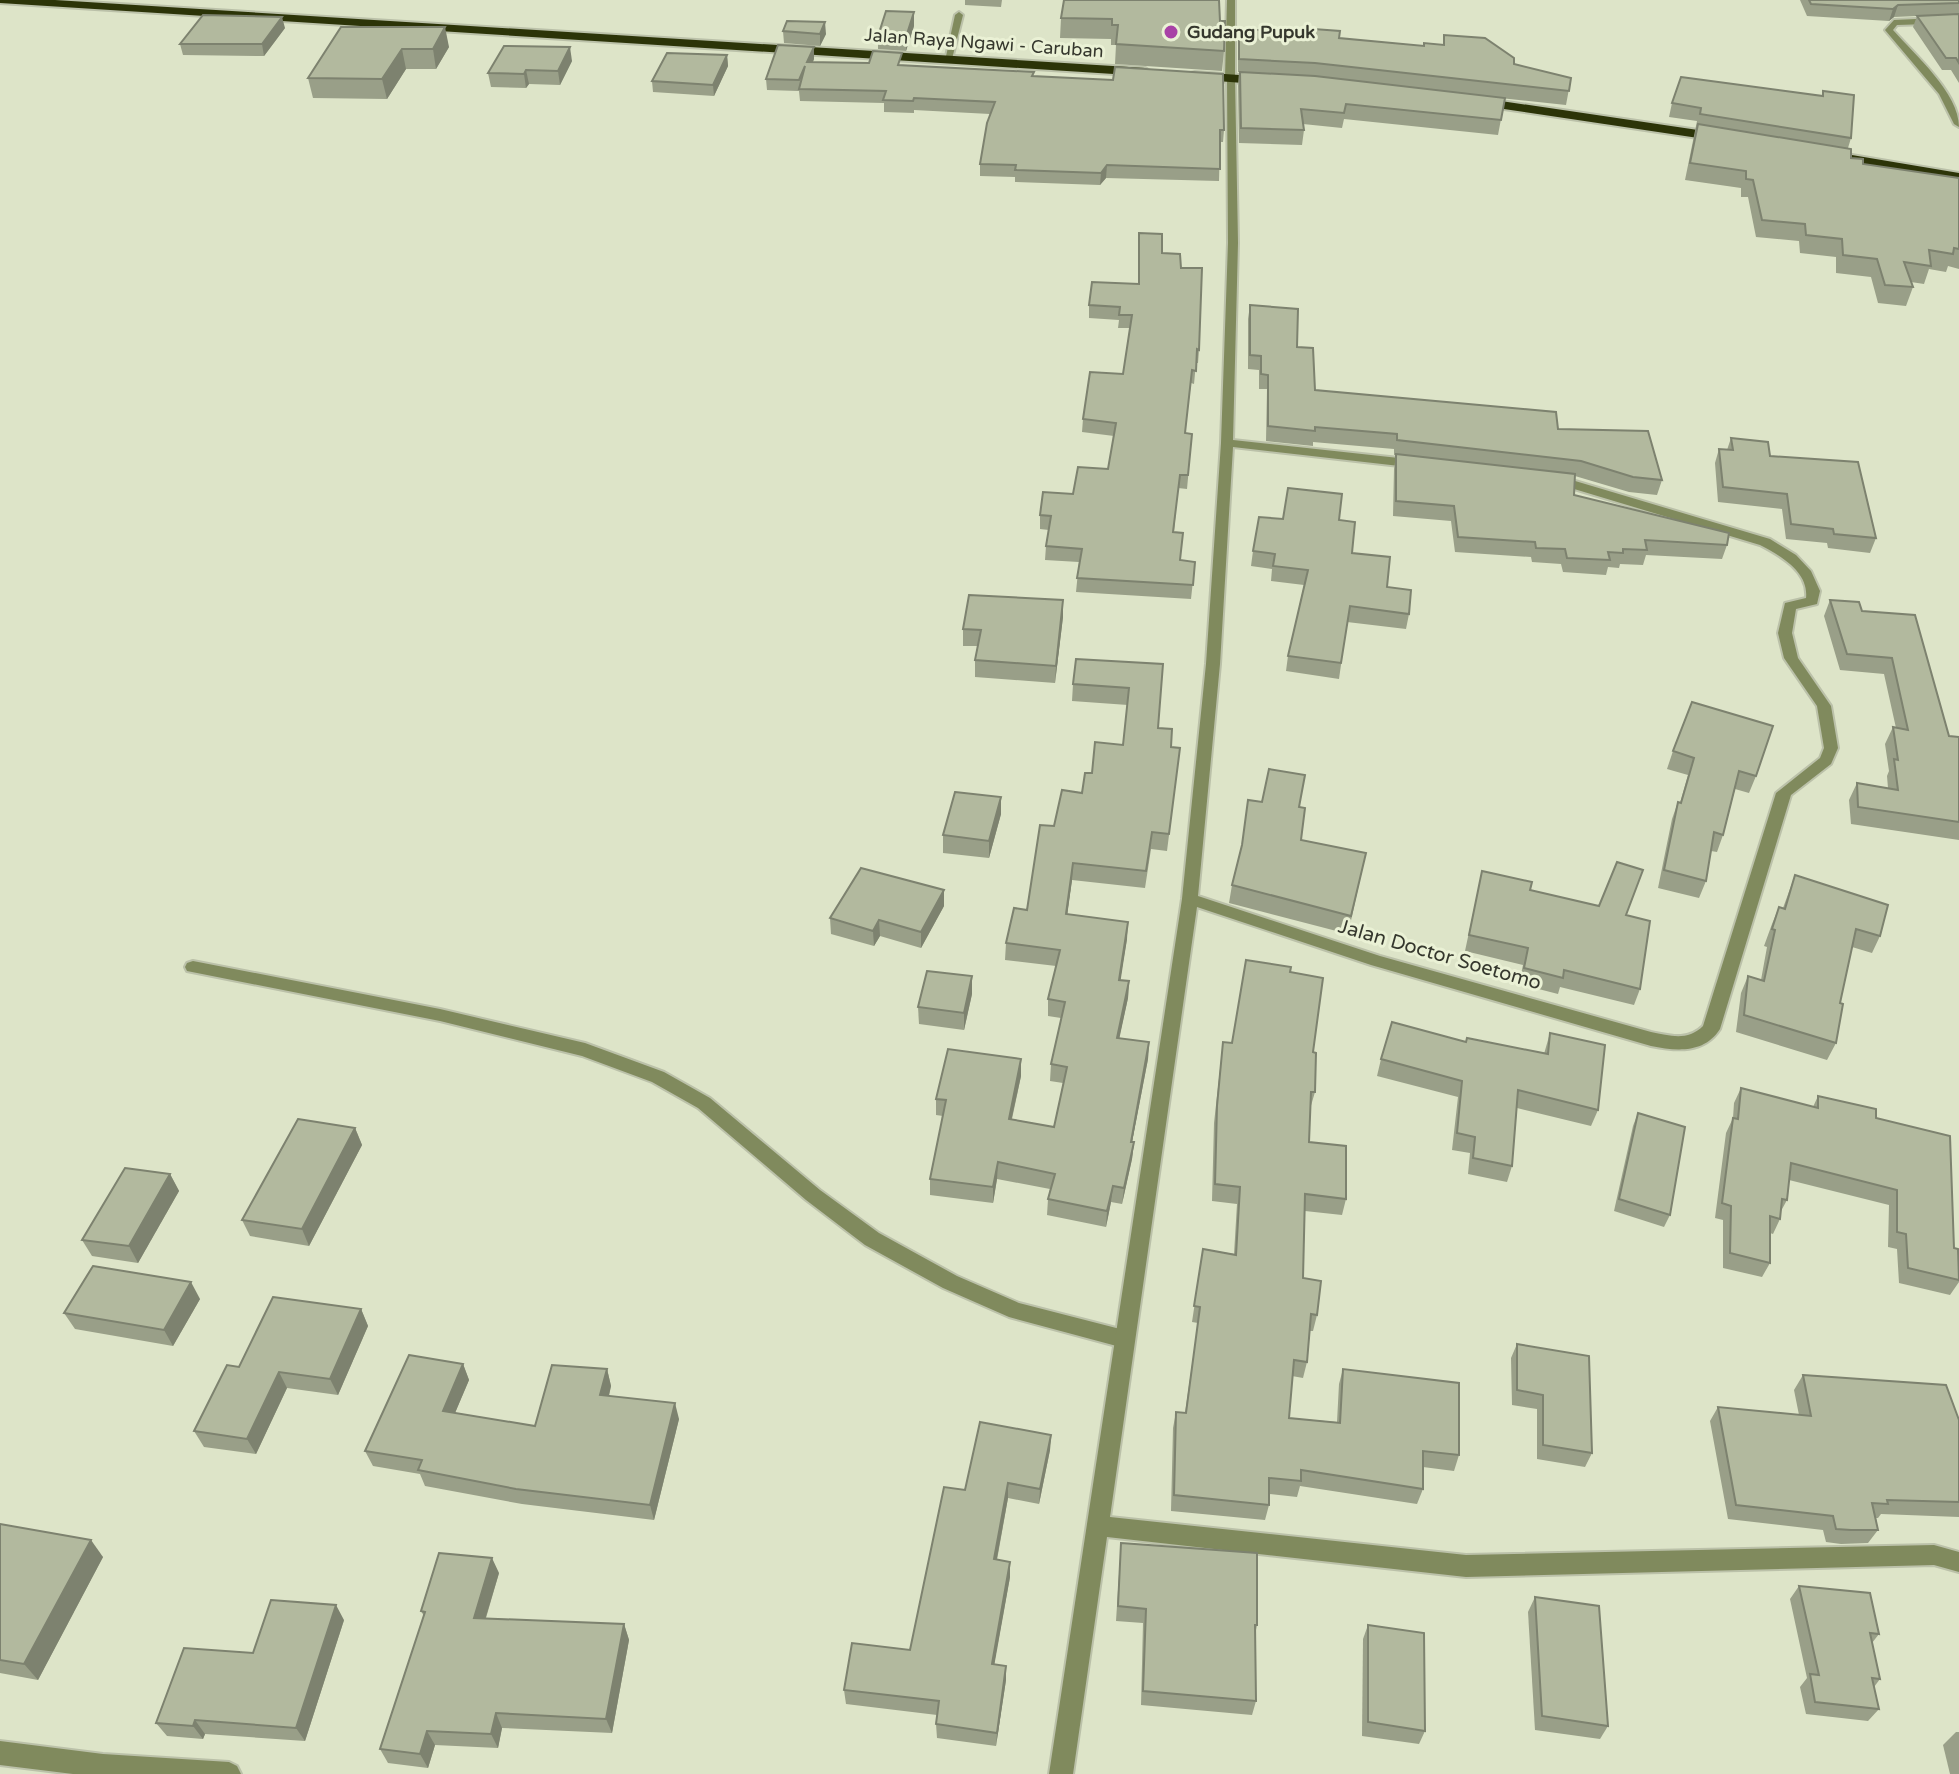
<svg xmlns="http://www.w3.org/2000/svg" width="1959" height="1774" viewBox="0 0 1959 1774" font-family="'Varela Round',sans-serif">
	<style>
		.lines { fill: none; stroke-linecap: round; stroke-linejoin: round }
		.service-casing { stroke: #bbc1a9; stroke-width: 4 }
		.minor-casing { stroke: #bbc1a9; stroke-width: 4 }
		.trunk-casing { stroke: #bbc1a9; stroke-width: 4 }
		.service { fill: #808a5d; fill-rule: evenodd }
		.minor { fill: #808a5d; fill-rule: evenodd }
		.trunk { fill: #2c3408; fill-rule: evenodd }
		.wall { fill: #999f88 }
		.shaded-wall { fill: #7d826f }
		.building { fill: #b2b99e; stroke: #7d826f; stroke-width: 2 }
		.poi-dot { fill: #a842a6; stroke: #eaf1d5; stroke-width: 3 }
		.labels { text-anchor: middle; stroke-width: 6; stroke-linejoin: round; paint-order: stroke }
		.far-poi-label { font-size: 18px; font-weight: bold; fill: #35372d; stroke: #eaf1d5; text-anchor: start }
		.far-street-label { font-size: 18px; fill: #35372d; stroke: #eaf1d5 }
		.street-label { font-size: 20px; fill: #35372d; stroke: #eaf1d5 }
	</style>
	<rect width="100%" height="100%" fill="#dde4c8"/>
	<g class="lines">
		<defs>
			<g id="service">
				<polygon points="1227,0 1235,0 1235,78 1230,81 1225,78"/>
				<polygon points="959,12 963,15 952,59 945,61 955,15"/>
				<polygon points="193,961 440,1009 585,1043 664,1072 710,1098 820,1190 879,1233 957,1276 1019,1303 1124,1330 1131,1333 1134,1339 1131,1345 1124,1348 1009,1317 943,1288 865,1245 806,1200 698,1108 652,1082 582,1056 440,1021 187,971 185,967 187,963"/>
			</g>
			<g id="minor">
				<path d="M 1959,17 L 1959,23 L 1897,25 L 1893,30 C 1915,55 1959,93 1959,127 L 1954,124 L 1939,94 L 1885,30 L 1894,20 Z"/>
				<path d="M 1227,76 L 1235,78 L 1238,243 L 1233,440 L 1417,460 L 1423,464 L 1417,468 L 1233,447 L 1220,664 L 1198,896 L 1380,956 L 1651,1032 C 1671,1036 1688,1041 1703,1026 L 1776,793 L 1820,758 L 1824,748 L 1817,706 L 1784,658 L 1778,633 L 1785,603 L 1806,598 C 1809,572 1781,556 1760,545 L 1551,482 L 1549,479 L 1555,475 L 1770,539 L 1796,555 L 1811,571 L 1820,591 L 1817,604 L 1796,609 L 1792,633 L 1798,658 L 1831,706 L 1838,748 L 1831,764 L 1791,795 L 1720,1029 C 1704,1054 1676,1051 1651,1046 L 1371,965 L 1197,907 L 1110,1517 L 1466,1555 L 1934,1545 L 1959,1552 L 1959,1572 L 1934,1565 L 1466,1577 L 1107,1537 L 1073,1774 L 1049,1774 L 1182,899 L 1206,664 L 1221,443 L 1228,243 Z"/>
				<polygon points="0,1741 103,1754 229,1762 237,1766 241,1774 73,1774 0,1765"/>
			</g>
			<g id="trunk">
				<polygon points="0,0 55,0 1145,68 1151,72 1145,76 0,3"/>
				<polygon points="1195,72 1269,77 1275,81 1269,85 1191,79 1191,73"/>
				<polygon points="1474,97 1725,134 1732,138 1725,142 1470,104 1468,101"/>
				<polygon points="1834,152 1959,173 1959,181 1829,159 1829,153"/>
			</g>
		</defs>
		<!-- service casing -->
		<use href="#service" class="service-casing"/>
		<!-- minor casing -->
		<use href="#minor" class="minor-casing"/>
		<!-- trunk casing -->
		<use href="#trunk" class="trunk-casing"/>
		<!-- service -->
		<use href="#service" class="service"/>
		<!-- minor -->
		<use href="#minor" class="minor"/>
		<!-- trunk -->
		<use href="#trunk" class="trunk"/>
	</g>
	<!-- wall -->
	<g class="wall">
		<polygon points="965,0 1002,0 1001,7 965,5"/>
		<polygon points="1800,0 1959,0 1959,83 1951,70 1942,70 1913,27 1917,16 1894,17 1889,21 1807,16"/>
		<polygon points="1061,18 1220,21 1224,51 1222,71 1115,64 1116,45 1111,45 1111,39 1060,38"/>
		<polygon points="914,26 906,51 878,49 878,36"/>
		<polygon points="341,27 449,47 436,69 406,69 387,99 313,98 308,78"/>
		<polygon points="285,28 264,56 183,55 180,44"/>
		<polygon points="1239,29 1424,46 1443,44 1444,35 1514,64 1571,78 1566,105 1481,96 1505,98 1498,135 1344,119 1342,128 1303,124 1304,130 1302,145 1239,143 1238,86 1239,72 1238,72 1238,42"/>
		<polygon points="783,31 826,34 820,46 784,43"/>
		<polygon points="814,47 814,59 813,62 902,65 1034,76 1224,130 1223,142 1220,142 1219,181 1106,178 1100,185 1015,182 1015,177 980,176 980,164 990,114 914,110 914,113 884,112 884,103 800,101 799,91 767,90 766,79"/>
		<polygon points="727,55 728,66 714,96 653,92 652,81"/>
		<polygon points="572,61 560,85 529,84 526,88 491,87 488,73"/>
		<polygon points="1823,91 1851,138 1848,148 1851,158 1863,164 1959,178 1959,269 1948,266 1946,272 1929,269 1924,284 1911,282 1913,287 1906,306 1878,303 1871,277 1836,273 1836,257 1800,253 1799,241 1756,237 1748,197 1741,197 1741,188 1685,180 1697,121 1669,117 1672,103 1822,96"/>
		<polygon points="1139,233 1181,268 1199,350 1198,363 1196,363 1194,384 1191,383 1185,433 1192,434 1187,489 1178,488 1174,532 1180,560 1195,562 1191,599 1076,592 1079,562 1045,560 1046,546 1049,530 1040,529 1040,515 1108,469 1114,436 1082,432 1083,419 1123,374 1130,328 1118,328 1119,320 1089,318 1089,305 1138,283"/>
		<polygon points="1250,305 1297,347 1315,390 1558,429 1662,480 1657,495 1629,492 1575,476 1574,495 1727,545 1722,559 1646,555 1643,565 1620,564 1619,568 1608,567 1606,575 1563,572 1561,564 1532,562 1531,557 1455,552 1451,521 1393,516 1394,469 1396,455 1394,455 1394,449 1313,442 1313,446 1266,441 1267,389 1259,389 1259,370 1248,369 1248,319"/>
		<polygon points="1731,438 1770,456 1876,538 1870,553 1828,548 1827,543 1786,539 1782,509 1718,502 1715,463 1719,449 1727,450"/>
		<polygon points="1283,519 1339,520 1352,553 1387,587 1409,614 1406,629 1347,622 1339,679 1286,671 1288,656 1304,585 1271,581 1272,569 1251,566 1253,551"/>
		<polygon points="1063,600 1063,617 1055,683 975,677 975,660 978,646 963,646 963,629"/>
		<polygon points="1830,600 1862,611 1949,736 1959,737 1959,840 1851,824 1849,800 1857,783 1888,788 1887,776 1889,771 1885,744 1893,727 1896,728 1884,674 1840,670 1824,616"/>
		<polygon points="1163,664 1158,728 1171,747 1180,748 1167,851 1151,849 1145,888 1072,880 1067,915 1127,939 1120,980 1129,981 1128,998 1119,1038 1149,1042 1148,1059 1132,1142 1134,1142 1132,1159 1122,1204 1111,1202 1106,1227 1047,1215 1048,1199 1050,1189 997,1179 993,1203 930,1195 930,1179 943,1116 936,1115 936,1099 1021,1059 1021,1076 1012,1119 1054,1127 1063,1083 1050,1081 1051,1064 1061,1018 1048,1016 1048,999 1056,966 1005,960 1006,943 1027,910 1054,826 1082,793 1092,773 1123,745 1128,705 1072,701 1073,684"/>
		<polygon points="1673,751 1756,776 1749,793 1735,789 1723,835 1717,852 1711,851 1706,881 1699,898 1658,888 1672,819 1678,802 1680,803 1688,775 1667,769"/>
		<polygon points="1001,797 1001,814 989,858 943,853 943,835"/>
		<polygon points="1299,807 1301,840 1366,853 1348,934 1229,903 1232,885"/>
		<polygon points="1482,871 1530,890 1627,915 1640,989 1634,1005 1560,987 1558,994 1519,984 1523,965 1465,951"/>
		<polygon points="1795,875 1880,936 1872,953 1852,947 1840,1003 1836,1043 1827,1060 1736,1032 1741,993 1748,976 1761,980 1767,947 1764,946 1772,924 1779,907 1783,908"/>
		<polygon points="944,890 944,906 921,948 880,936 874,946 831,934 830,918"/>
		<polygon points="1290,972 1313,1052 1315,1092 1310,1109 1309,1142 1346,1199 1342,1215 1305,1211 1303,1278 1317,1315 1313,1331 1310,1331 1307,1362 1303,1378 1292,1376 1289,1418 1337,1422 1339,1384 1343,1369 1459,1455 1454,1471 1423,1467 1423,1489 1417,1504 1300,1486 1297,1497 1269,1494 1269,1505 1265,1520 1171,1511 1173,1428 1176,1412 1185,1413 1198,1323 1192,1322 1203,1249 1234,1254 1237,1204 1212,1201 1214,1123 1223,1042 1232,1043"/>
		<polygon points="972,994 964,1030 919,1024 918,1007"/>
		<polygon points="1550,1033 1598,1110 1591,1126 1517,1108 1512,1166 1507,1182 1468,1174 1470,1153 1452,1150 1458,1097 1377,1076 1381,1059 1466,1042 1544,1054"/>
		<polygon points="1741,1088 1813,1107 1818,1096 1876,1118 1954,1248 1959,1261 1959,1282 1950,1295 1899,1283 1897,1249 1888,1247 1889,1205 1789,1180 1787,1200 1781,1211 1780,1219 1773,1234 1770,1233 1770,1263 1762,1277 1723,1268 1723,1220 1715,1218 1726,1133 1733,1118 1734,1103"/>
		<polygon points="1638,1113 1670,1215 1664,1227 1614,1211 1633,1126"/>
		<polygon points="355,1128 362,1145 309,1246 250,1236 242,1220"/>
		<polygon points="170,1174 179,1191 138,1263 92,1256 82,1240"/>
		<polygon points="200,1299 173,1346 75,1329 64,1313"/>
		<polygon points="361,1309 368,1326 338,1395 287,1388 256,1454 204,1447 194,1431 239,1367"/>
		<polygon points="1517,1344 1592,1453 1585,1467 1537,1459 1537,1409 1512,1405 1511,1358"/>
		<polygon points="463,1364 469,1380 455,1413 535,1426 607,1369 611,1386 609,1396 679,1419 654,1520 522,1504 425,1486 420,1474 373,1466 365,1451"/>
		<polygon points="1803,1375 1959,1420 1959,1517 1881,1514 1878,1518 1876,1518 1878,1530 1868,1543 1841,1544 1826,1542 1823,1530 1728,1519 1710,1421 1718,1407 1799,1415 1794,1390"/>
		<polygon points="1051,1435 1050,1450 1039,1504 1008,1498 997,1560 1010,1562 1010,1577 994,1664 1006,1680 996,1746 937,1738 936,1724 937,1715 846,1704 844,1690 910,1650 965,1490"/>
		<polygon points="0,1524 103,1557 38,1680 0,1673"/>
		<polygon points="1121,1543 1257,1625 1255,1635 1256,1701 1252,1715 1141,1705 1143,1623 1116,1621"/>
		<polygon points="499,1573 486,1618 624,1624 629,1640 612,1733 502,1728 498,1748 435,1745 428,1768 388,1763 380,1749 424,1616 421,1611"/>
		<polygon points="1799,1586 1879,1634 1872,1643 1880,1679 1874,1687 1879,1709 1868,1721 1806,1714 1800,1687 1807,1678 1790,1599"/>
		<polygon points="1535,1597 1608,1726 1600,1739 1535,1730 1528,1612"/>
		<polygon points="344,1620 305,1741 205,1734 203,1739 167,1736 156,1723 253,1653"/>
		<polygon points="1368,1625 1425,1731 1419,1744 1362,1736 1363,1639"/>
		<polygon points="1956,1732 1959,1732 1959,1774 1950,1774 1943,1745"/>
	</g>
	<!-- shaded-wall -->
	<g class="shaded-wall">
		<polygon points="1898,5 1894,17 1889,21 1893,9"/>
		<polygon points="914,12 914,26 906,51 906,37"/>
		<polygon points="282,17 285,28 264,56 262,44"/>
		<polygon points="825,22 826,34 820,46 820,34"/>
		<polygon points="445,27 449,47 436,69 433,49"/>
		<polygon points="570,47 572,61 560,85 558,71"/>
		<polygon points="814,47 814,59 807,74 807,62"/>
		<polygon points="402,49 406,69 387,99 382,79"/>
		<polygon points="727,55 728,66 714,96 713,85"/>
		<polygon points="526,70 529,84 526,88 524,74"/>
		<polygon points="1107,165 1106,178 1100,185 1101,173"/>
		<polygon points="1063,600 1063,617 1055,683 1056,666"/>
		<polygon points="1001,797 1001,814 989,858 989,841"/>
		<polygon points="1073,863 1072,880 1065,931 1066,914"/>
		<polygon points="944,890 944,906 921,948 921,932"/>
		<polygon points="879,920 880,936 874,946 873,931"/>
		<polygon points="1128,922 1127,939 1118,997 1119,980"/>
		<polygon points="972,976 972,994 964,1030 964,1013"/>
		<polygon points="1129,981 1128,998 1116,1054 1117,1038"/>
		<polygon points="1149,1042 1148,1059 1129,1158 1131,1142"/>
		<polygon points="1021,1059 1021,1076 1008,1135 1009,1119"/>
		<polygon points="355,1128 362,1145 309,1246 302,1229"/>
		<polygon points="1134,1142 1132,1159 1122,1204 1124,1188"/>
		<polygon points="998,1162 997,1179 993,1203 993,1187"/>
		<polygon points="170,1174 179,1191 138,1263 129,1246"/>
		<polygon points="1113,1186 1111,1202 1106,1227 1107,1211"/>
		<polygon points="191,1282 200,1299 173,1346 164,1330"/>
		<polygon points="361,1309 368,1326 338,1395 330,1379"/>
		<polygon points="463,1364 469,1380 449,1427 443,1411"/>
		<polygon points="607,1369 611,1386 605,1411 600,1395"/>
		<polygon points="279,1372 287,1388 256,1454 247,1439"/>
		<polygon points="675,1403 679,1419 654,1520 650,1505"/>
		<polygon points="1051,1435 1050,1450 1039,1504 1040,1489"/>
		<polygon points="1008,1483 1008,1498 994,1574 994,1559"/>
		<polygon points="91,1540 103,1557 38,1680 24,1664"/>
		<polygon points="492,1558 499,1573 481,1633 474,1618"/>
		<polygon points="1010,1562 1010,1577 992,1678 992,1664"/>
		<polygon points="336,1605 344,1620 305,1741 296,1728"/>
		<polygon points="624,1624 629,1640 612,1733 606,1719"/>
		<polygon points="1006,1666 1006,1680 996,1746 997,1733"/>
		<polygon points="496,1713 502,1728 498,1748 491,1734"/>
		<polygon points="195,1720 205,1734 203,1739 193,1726"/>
		<polygon points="427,1731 435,1745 428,1768 420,1754"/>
	</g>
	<!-- building -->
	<g class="building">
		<polygon points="1064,0 1219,0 1220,21 1225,21 1224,51 1116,44 1118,25 1112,25 1112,19 1061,18"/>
		<polygon points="1809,0 1959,0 1959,3 1898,5 1893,9 1811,4"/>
		<polygon points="886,11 914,12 906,37 878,36"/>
		<polygon points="1959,14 1959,63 1956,58 1946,58 1917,16"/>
		<polygon points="203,15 282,17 262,44 180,44"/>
		<polygon points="787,21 825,22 820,34 783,31"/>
		<polygon points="341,27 445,27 433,49 402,49 382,79 308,78"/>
		<polygon points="1239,29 1313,33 1314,29 1340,31 1339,38 1424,46 1424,43 1444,45 1444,35 1485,38 1514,58 1514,64 1571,78 1569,91 1315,63 1239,59"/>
		<polygon points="778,45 814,47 807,62 869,63 873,51 902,53 898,65 1034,72 1032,76 1113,80 1115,67 1223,74 1224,130 1220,130 1220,169 1107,165 1101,173 1015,170 1016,165 980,164 987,123 995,102 914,98 913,101 883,100 886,91 799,89 805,66 799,80 766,79"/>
		<polygon points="504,46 570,47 558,71 526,70 524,74 488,73"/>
		<polygon points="667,53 727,55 713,85 652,81"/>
		<polygon points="1240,72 1315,76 1505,98 1501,120 1346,104 1344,113 1301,109 1304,130 1241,128"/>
		<polygon points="1681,77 1823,96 1823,91 1854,95 1851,138 1700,114 1701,108 1672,103"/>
		<polygon points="1698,124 1851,149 1851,158 1863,159 1863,164 1959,178 1959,249 1954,248 1953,254 1929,250 1931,266 1904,262 1913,287 1885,285 1877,259 1843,255 1842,239 1806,235 1805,224 1762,220 1753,180 1746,179 1746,171 1690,163"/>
		<polygon points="1139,233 1162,234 1162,253 1180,254 1181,268 1202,268 1199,350 1197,349 1196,371 1192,370 1185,433 1192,434 1188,475 1180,475 1173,532 1183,533 1180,560 1195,562 1193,585 1077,578 1082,549 1046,546 1051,516 1040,515 1043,492 1073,494 1078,467 1108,469 1116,423 1083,419 1090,372 1123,374 1132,315 1119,315 1120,307 1089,305 1092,282 1139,284"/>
		<polygon points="1250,305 1298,309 1297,347 1313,348 1315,390 1556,412 1558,429 1648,431 1662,480 1633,477 1581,461 1397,440 1397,434 1315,427 1315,431 1268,426 1268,375 1261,374 1261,356 1250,355"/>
		<polygon points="1731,438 1768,442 1770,456 1858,462 1876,538 1834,534 1833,529 1791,524 1787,494 1723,487 1719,449 1733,450"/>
		<polygon points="1396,454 1575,474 1574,495 1729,533 1727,545 1645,540 1647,550 1623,549 1623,553 1608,552 1610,560 1567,558 1565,549 1536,548 1535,542 1458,537 1454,506 1396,501"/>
		<polygon points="1288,488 1342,494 1339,520 1355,522 1352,553 1390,557 1387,587 1411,590 1409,614 1350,606 1341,663 1288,656 1308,570 1273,566 1275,554 1253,551 1259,517 1283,519"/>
		<polygon points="969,595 1063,600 1056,666 975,660 981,630 963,629"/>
		<polygon points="1830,600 1859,602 1862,611 1915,615 1949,736 1959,737 1959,822 1858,807 1857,783 1898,790 1894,759 1898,760 1893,727 1908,730 1892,658 1847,654"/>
		<polygon points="1076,659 1163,664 1158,728 1172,729 1171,747 1180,748 1169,834 1152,832 1146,871 1073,863 1066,914 1128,922 1119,980 1129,981 1117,1038 1149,1042 1131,1142 1134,1142 1124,1188 1113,1186 1107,1211 1048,1199 1055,1174 998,1162 993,1187 930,1179 946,1100 936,1099 948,1049 1021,1059 1009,1119 1054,1127 1067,1067 1051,1064 1065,1002 1048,999 1060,950 1006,943 1014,908 1027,910 1040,825 1054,826 1062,790 1082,793 1085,773 1092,773 1095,742 1123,745 1129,688 1073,684"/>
		<polygon points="1692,702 1773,726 1756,776 1739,771 1723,835 1714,832 1706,881 1664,870 1678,802 1681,803 1694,758 1673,751"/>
		<polygon points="1269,769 1305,775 1299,807 1305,808 1301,840 1366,853 1351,916 1232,885 1242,845 1248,800 1262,802"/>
		<polygon points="955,792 1001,797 989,841 943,835"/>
		<polygon points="1617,862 1643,870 1626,915 1650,921 1640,989 1564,970 1563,978 1524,968 1528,948 1469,935 1482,871 1532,882 1530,890 1599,906"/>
		<polygon points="861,868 944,890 921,932 879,920 873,931 830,918"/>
		<polygon points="1795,875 1888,905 1880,936 1856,929 1840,1003 1843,1004 1836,1043 1744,1015 1748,976 1764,981 1775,930 1772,929 1779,907 1785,909"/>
		<polygon points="1246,960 1291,967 1290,972 1323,978 1313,1052 1316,1053 1315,1092 1311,1092 1309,1142 1346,1146 1346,1199 1305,1194 1303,1278 1321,1281 1317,1315 1311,1314 1307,1362 1294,1360 1289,1418 1340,1423 1343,1369 1459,1383 1459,1455 1423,1451 1423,1489 1301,1470 1301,1481 1269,1478 1269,1505 1174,1495 1176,1412 1186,1413 1200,1307 1194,1306 1203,1249 1236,1255 1240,1187 1215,1184 1217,1106 1223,1042 1232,1043"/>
		<polygon points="927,971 972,976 964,1013 918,1007"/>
		<polygon points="1392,1022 1466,1042 1467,1038 1548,1054 1550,1033 1605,1045 1598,1110 1518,1090 1512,1166 1473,1158 1475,1137 1457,1133 1462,1081 1381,1059"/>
		<polygon points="1741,1088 1818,1108 1818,1096 1876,1109 1876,1118 1950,1136 1954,1248 1958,1249 1959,1280 1908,1268 1906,1234 1897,1232 1897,1190 1791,1163 1787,1200 1782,1199 1780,1219 1770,1216 1770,1263 1730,1253 1731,1206 1722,1203 1733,1118 1738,1119"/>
		<polygon points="1638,1113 1685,1127 1670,1215 1619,1199"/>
		<polygon points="298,1119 355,1128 302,1229 242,1220"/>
		<polygon points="125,1168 170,1174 129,1246 82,1240"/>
		<polygon points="93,1266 191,1282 164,1330 64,1313"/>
		<polygon points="273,1297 361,1309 330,1379 279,1372 247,1439 194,1431 227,1365 239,1367"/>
		<polygon points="1517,1344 1589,1356 1592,1453 1543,1445 1543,1395 1517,1390"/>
		<polygon points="409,1355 463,1364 443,1411 535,1426 552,1365 607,1369 600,1395 675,1403 650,1505 516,1489 418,1470 422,1460 365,1451"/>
		<polygon points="1803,1375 1946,1385 1959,1420 1959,1502 1887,1500 1888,1504 1872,1503 1878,1530 1851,1530 1836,1529 1833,1516 1736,1505 1718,1407 1811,1416"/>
		<polygon points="980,1422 1051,1435 1040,1489 1008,1483 994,1559 1010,1562 992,1664 1006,1666 997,1733 936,1724 939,1701 844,1690 852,1643 910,1650 944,1487 965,1490"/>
		<polygon points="0,1524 91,1540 24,1664 0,1660"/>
		<polygon points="1121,1543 1257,1553 1257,1625 1255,1625 1256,1701 1143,1691 1146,1609 1118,1606"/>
		<polygon points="439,1553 492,1558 474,1618 624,1624 606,1719 496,1713 491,1734 427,1731 420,1754 380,1749 425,1612 421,1611"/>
		<polygon points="1799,1586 1870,1593 1879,1634 1870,1633 1880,1679 1872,1678 1879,1709 1815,1702 1810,1674 1819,1675"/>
		<polygon points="1535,1597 1599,1606 1608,1726 1542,1716"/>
		<polygon points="271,1600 336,1605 296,1728 195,1720 193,1726 156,1723 184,1648 253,1653"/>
		<polygon points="1368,1625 1424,1633 1425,1731 1368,1722"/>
	</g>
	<!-- markers -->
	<circle class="poi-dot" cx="1171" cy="32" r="8"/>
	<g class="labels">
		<!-- far-poi labels -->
		<g class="far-poi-label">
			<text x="1187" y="38">Gudang Pupuk</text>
		</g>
		<!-- far-street labels -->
		<g class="far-street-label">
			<text transform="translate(984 43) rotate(4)" y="6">Jalan Raya Ngawi - Caruban</text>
		</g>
		<!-- street labels -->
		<g class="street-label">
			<text transform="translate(1440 954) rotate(16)" y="7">Jalan Doctor Soetomo</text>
		</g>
	</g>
</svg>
